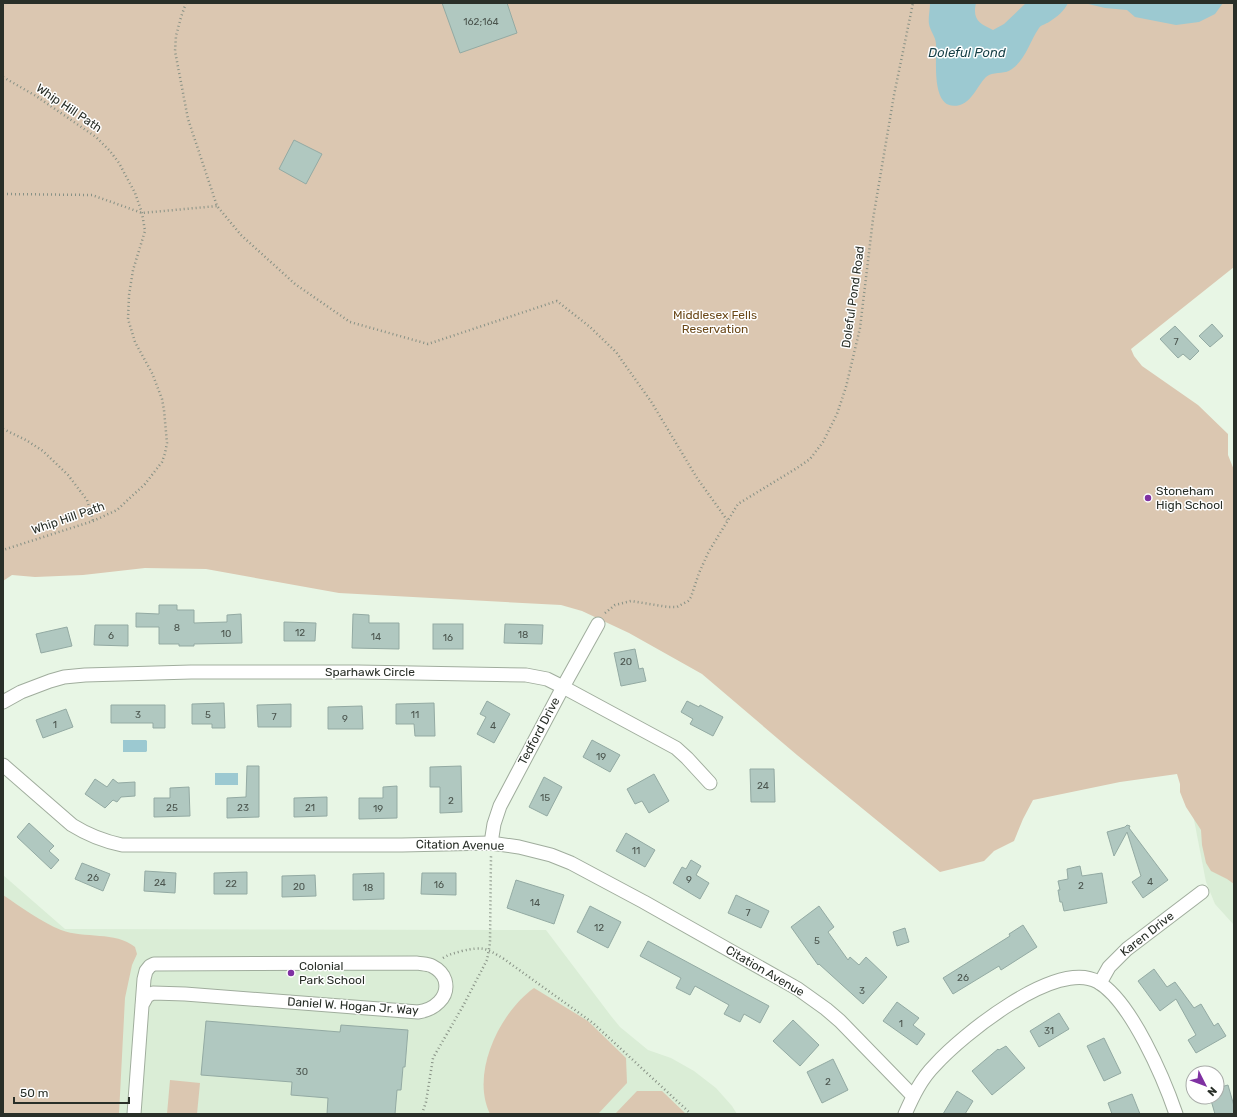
<svg xmlns="http://www.w3.org/2000/svg" width="1237" height="1117" viewBox="0 0 1237 1117" font-family="Rubik,sans-serif">
	<style>
		.built { fill: #daedd6 }
		.green { fill: #dbc7b1 }
		.water { fill: #9cc9d1 }
		.building { fill: #b0c8c0; stroke: #93aaa3 }
		.lines { fill: none; stroke-linecap: round; stroke-linejoin: round }
		.minor-casing { stroke: #a0ad9d; stroke-width: 15 }
		.path { stroke: #879185; stroke-width: 2.5; stroke-dasharray: 1 3; stroke-linecap: butt }
		.minor { stroke: #fff; stroke-width: 13 }
		.poi-dot { fill: #7f31a2; stroke: #fff; stroke-width: 1.5 }
		.labels { text-anchor: middle; stroke-width: 3; stroke-linejoin: round; paint-order: stroke }
		.number-label { font-size: 10px; fill: #4b554e }
		.street-label { font-size: 12px; fill: #292f28; stroke: #fff }
		.park-label { font-size: 12px; fill: #6a4717; stroke: #fff }
		.poi-label { font-size: 12px; fill: #292f28; stroke: #fff; text-anchor: start }
		.water-label { font-size: 13px; font-style: italic; fill: #153f46; stroke: #fff }
	</style>
	<rect width="100%" height="100%" fill="#e8f6e5"/>
	<!-- built -->
	<g class="built">
		<polygon points="1234,754 1234,925 1215,904 1206,882 1185,773"/>
		<polygon points="3,875 65,929 546,930 611,1016 620,1027 648,1050 671,1058 694,1071 716,1088 732,1106 737,1114 3,1114"/>
	</g>
	<!-- green -->
	<g class="green">
		<polygon points="3,3 1234,3 1234,267 1131,349 1134,356 1142,366 1198,405 1228,434 1228,455 1234,470 1234,884 1227,879 1211,871 1206,863 1202,845 1201,830 1186,807 1180,792 1180,784 1177,774 1120,782 1033,800 1023,819 1014,841 994,851 984,861 940,872 797,755 702,674 629,633 582,611 561,605 339,593 206,569 145,568 83,575 35,577 12,575 3,581"/>
		<path d="M 3,895 C 21,907 41,922 61,930 C 85,939 115,931 135,947 L 137,954 L 132,965 L 125,998 L 119,1114 L 3,1114 Z"/>
		<path d="M 534,988 L 588,1021 L 626,1058 L 627,1083 L 598,1114 L 490,1114 C 470,1073 500,1012 534,988 Z"/>
		<polygon points="170,1080 200,1083 197,1114 167,1114"/>
		<polygon points="637,1091 662,1091 686,1114 615,1114"/>
	</g>
	<!-- water -->
	<g class="water">
		<path d="M 930,3 L 976,3 C 972,20 980,24 993,30 L 1004,24 L 1026,3 L 1068,3 C 1064,11 1057,17 1049,22 C 1046,24 1041,25 1039,28 C 1030,41 1026,59 1012,69 C 1006,74 996,72 989,75 C 980,79 974,101 960,105 C 930,113 937,61 936,44 C 936,37 930,31 929,24 C 928,18 930,10 930,3 Z"/>
		<polygon points="1084,3 1223,3 1215,14 1199,22 1176,25 1135,17 1127,10 1105,8"/>
		<polygon points="123,740 146,740 147,741 147,751 146,752 123,752"/>
		<rect x="215" y="773" width="23" height="12"/>
	</g>
	<!-- building -->
	<g class="building">
		<polygon points="442,3 507,3 517,33 460,53"/>
		<polygon points="294,140 322,154 306,184 279,169"/>
		<polygon points="1212,324 1223,336 1210,347 1199,336"/>
		<polygon points="1175,326 1199,351 1190,360 1183,354 1178,358 1160,339"/>
		<polygon points="159,605 177,605 177,610 194,610 194,623 227,622 227,615 241,614 242,643 194,644 194,646 179,646 179,644 159,644 159,627 136,627 136,613 159,614"/>
		<polygon points="353,614 369,615 369,623 399,623 399,649 352,648"/>
		<polygon points="284,622 316,623 315,641 284,641"/>
		<rect x="433" y="624" width="30" height="25"/>
		<polygon points="505,624 543,625 542,644 504,643"/>
		<polygon points="95,625 128,625 128,646 94,645"/>
		<polygon points="67,627 72,646 41,653 36,634"/>
		<polygon points="635,649 639,669 643,668 646,681 621,686 614,653"/>
		<polygon points="487,701 510,714 494,743 477,734 486,717 480,714"/>
		<polygon points="687,701 699,707 700,705 723,717 713,736 690,724 693,719 681,712"/>
		<polygon points="224,703 225,728 212,728 212,724 192,724 192,704"/>
		<polygon points="434,703 435,736 415,736 414,724 396,724 396,704"/>
		<polygon points="291,704 291,727 258,727 257,705"/>
		<polygon points="111,705 165,705 165,728 153,728 153,723 111,723"/>
		<polygon points="362,706 363,729 328,729 328,707"/>
		<polygon points="66,709 73,727 43,738 36,720"/>
		<polygon points="592,740 620,755 610,772 583,757"/>
		<polygon points="247,766 259,766 259,817 227,818 227,798 246,797"/>
		<polygon points="461,766 462,812 440,813 440,787 430,787 430,767"/>
		<polygon points="750,769 774,769 775,802 751,802"/>
		<polygon points="654,774 669,801 649,813 642,801 635,804 627,789"/>
		<polygon points="544,777 562,787 547,816 529,807"/>
		<polygon points="95,779 107,787 113,779 118,783 135,782 135,796 121,797 117,802 113,800 105,808 85,794"/>
		<polygon points="397,786 397,818 359,819 359,798 383,798 383,787"/>
		<polygon points="189,787 190,816 154,817 154,798 170,798 170,788"/>
		<polygon points="327,797 327,816 294,817 294,798"/>
		<polygon points="29,823 54,846 49,851 59,860 51,869 17,837"/>
		<polygon points="1127,825 1130,826 1129,828 1168,880 1143,898 1132,882 1141,876 1127,832 1114,856 1107,832 1125,827"/>
		<polygon points="626,833 655,850 645,867 616,851"/>
		<polygon points="691,860 701,866 696,875 709,883 700,899 673,883 682,867 686,869"/>
		<polygon points="82,863 110,874 103,891 75,879"/>
		<polygon points="1080,866 1082,876 1102,873 1107,903 1064,911 1062,902 1060,902 1058,890 1060,890 1058,881 1068,879 1067,869"/>
		<polygon points="145,871 176,873 175,893 144,891"/>
		<polygon points="247,872 247,894 214,894 214,873"/>
		<polygon points="384,873 384,899 353,900 353,874"/>
		<polygon points="422,873 456,873 456,895 421,894"/>
		<polygon points="315,875 316,896 282,897 282,876"/>
		<polygon points="516,880 564,895 554,924 507,908"/>
		<polygon points="736,895 769,911 761,928 728,913"/>
		<polygon points="590,906 621,922 608,948 577,932"/>
		<polygon points="819,906 834,927 828,932 848,960 850,957 859,965 866,957 887,977 863,1004 819,964 818,965 791,927"/>
		<polygon points="1023,925 1037,947 1001,970 999,966 953,994 943,978 1010,936 1009,934"/>
		<polygon points="905,928 909,942 897,946 893,932"/>
		<polygon points="648,941 769,1006 760,1023 744,1014 740,1022 724,1014 729,1005 695,986 690,995 676,988 681,978 640,956"/>
		<polygon points="1154,969 1167,987 1175,982 1194,1008 1201,1004 1214,1026 1218,1023 1226,1036 1196,1053 1188,1040 1196,1035 1176,999 1160,1011 1138,981"/>
		<polygon points="897,1002 919,1018 913,1025 925,1034 917,1045 883,1021"/>
		<polygon points="1059,1013 1069,1029 1039,1047 1030,1031"/>
		<polygon points="793,1020 819,1045 800,1066 773,1041"/>
		<polygon points="206,1021 340,1032 341,1025 408,1030 405,1067 403,1067 401,1090 397,1090 395,1114 327,1114 328,1098 291,1095 292,1082 201,1075"/>
		<polygon points="1104,1038 1121,1073 1104,1081 1087,1046"/>
		<polygon points="1006,1046 1025,1068 992,1095 972,1071 998,1049 999,1050"/>
		<polygon points="833,1059 848,1090 822,1103 807,1072"/>
		<polygon points="1228,1085 1234,1106 1234,1114 1215,1114 1210,1097 1217,1097 1217,1088"/>
		<polygon points="957,1091 973,1101 965,1114 943,1114"/>
		<polygon points="1132,1094 1140,1114 1112,1114 1108,1103"/>
	</g>
	<g class="lines">
		<defs>
			<g id="minor">
				<polyline points="3,702 21,692 50,681 64,677 85,675 191,672 358,672 526,675 547,679 563,687 676,748 687,758 710,783"/>
				<path d="M 3,765 L 72,825 C 88,835 103,841 122,845 L 402,845 L 491,843 L 519,847 L 551,855 L 571,863 L 644,902 L 798,989 L 826,1009 L 840,1021 L 913,1096"/>
				<polyline points="491,843 494,824 500,806 563,687 598,624"/>
				<polyline points="1100,983 1109,967 1127,949 1202,892"/>
				<path d="M 134,1114 L 144,979 L 146,971 L 150,966 L 154,964 L 417,963 C 422,964 428,964 432,966 C 438,969 443,974 445,980 C 450,998 433,1010 418,1012 L 185,994 L 153,993 L 147,996 L 142,1005"/>
				<path d="M 905,1114 C 913,1096 921,1079 935,1065 C 962,1035 1057,958 1098,982 C 1131,1001 1164,1079 1176,1114"/>
			</g>
		</defs>
		<!-- minor casing -->
		<use href="#minor" class="minor-casing"/>
		<!-- path -->
		<g class="path">
			<polyline points="186,3 181,17 176,36 175,51 188,119 217,206 241,235 295,284 350,322 428,344 557,301 590,327 616,352 652,403 697,478 727,520"/>
			<polyline points="3,77 36,96 96,137 110,151 119,163 135,193 142,213 145,231 133,270 129,295 128,319 135,342 152,373 162,399 164,410 167,443 165,453 162,462 145,484 117,510 93,521 3,550"/>
			<polyline points="3,194 92,195 142,213 217,206"/>
			<polyline points="3,429 26,440 43,451 68,475 87,500 93,521"/>
			<polyline points="605,613 615,605 631,601 668,607 677,607 688,601 691,597 699,573 709,551 738,504 797,468 810,459 823,442 837,414 846,387 860,328 873,219 894,95 913,3"/>
			<path d="M 443,958 C 449,954 455,953 462,951 C 483,946 486,948 504,959 L 593,1023 L 690,1113"/>
			<polyline points="422,1114 426,1102 433,1058 463,1006 487,960 490,943 491,856"/>
		</g>
		<!-- minor -->
		<use href="#minor" class="minor"/>
	</g>
	<!-- markers -->
	<g class="poi-dot">
		<circle cx="1148" cy="498" r="4"/>
		<circle cx="291" cy="973" r="4"/>
	</g>
	<g class="labels">
		<!-- number labels -->
		<g class="number-label">
			<text x="481" y="25">162;164</text>
			<text x="1176" y="345">7</text>
			<text x="177" y="631">8</text>
			<text x="300" y="636">12</text>
			<text x="226" y="637">10</text>
			<text x="523" y="638">18</text>
			<text x="111" y="639">6</text>
			<text x="376" y="640">14</text>
			<text x="448" y="641">16</text>
			<text x="626" y="665">20</text>
			<text x="138" y="718">3</text>
			<text x="208" y="718">5</text>
			<text x="415" y="718">11</text>
			<text x="274" y="720">7</text>
			<text x="345" y="722">9</text>
			<text x="55" y="728">1</text>
			<text x="493" y="729">4</text>
			<text x="601" y="760">19</text>
			<text x="763" y="789">24</text>
			<text x="545" y="801">15</text>
			<text x="451" y="804">2</text>
			<text x="172" y="811">25</text>
			<text x="243" y="811">23</text>
			<text x="310" y="811">21</text>
			<text x="378" y="812">19</text>
			<text x="636" y="854">11</text>
			<text x="93" y="881">26</text>
			<text x="689" y="883">9</text>
			<text x="1150" y="885">4</text>
			<text x="160" y="886">24</text>
			<text x="231" y="887">22</text>
			<text x="439" y="888">16</text>
			<text x="1081" y="889">2</text>
			<text x="299" y="890">20</text>
			<text x="368" y="891">18</text>
			<text x="535" y="906">14</text>
			<text x="748" y="916">7</text>
			<text x="599" y="931">12</text>
			<text x="817" y="944">5</text>
			<text x="963" y="981">26</text>
			<text x="862" y="994">3</text>
			<text x="901" y="1027">1</text>
			<text x="1049" y="1034">31</text>
			<text x="302" y="1075">30</text>
			<text x="828" y="1085">2</text>
		</g>
		<!-- street labels -->
		<g class="street-label">
			<text transform="translate(69 108) rotate(34)" y="4">Whip Hill Path</text>
			<text transform="translate(853 297) rotate(-82)" y="4">Doleful Pond Road</text>
			<text transform="translate(68 518) rotate(-19)" y="4">Whip Hill Path</text>
			<text x="370" y="676">Sparhawk Circle</text>
			<text transform="translate(539 731) rotate(-62)" y="4">Tedford Drive</text>
			<text transform="translate(460 845) rotate(1)" y="4">Citation Avenue</text>
			<text transform="translate(1147 934) rotate(-38)" y="4">Karen Drive</text>
			<text transform="translate(765 971) rotate(30)" y="4">Citation Avenue</text>
			<text transform="translate(353 1006) rotate(4)" y="4">Daniel W. Hogan Jr. Way</text>
		</g>
		<!-- park labels -->
		<g class="park-label">
			<text x="715" y="319">Middlesex Fells<tspan x="715" dy="14">Reservation</tspan></text>
		</g>
		<!-- poi labels -->
		<g class="poi-label">
			<text x="1156" y="495">Stoneham<tspan x="1156" dy="14">High School</tspan></text>
			<text x="299" y="970">Colonial<tspan x="299" dy="14">Park School</tspan></text>
		</g>
		<!-- water labels -->
		<g class="water-label">
			<text x="967" y="57">Doleful Pond</text>
		</g>
	</g>
	<!-- border -->
	<rect width="1237" height="1117" fill="none" stroke="#292f28" stroke-width="8"/>
	<!-- north arrow -->
	<g transform="translate(1205 1085) rotate(132)"><circle r="19" fill="#ffffff" stroke="#a9aca9"/>
	<path d="M0-3L7 15L0 10L-7 15Z" fill="#7f31a2"/>
	<text y="-6" font-size="11" font-weight="bold" text-anchor="middle" fill="#292f28">N</text>
	</g>
	<!-- scale -->
	<path d="M14 1097v6h115v-6" fill="none" stroke="#292f28" stroke-width="2"/>
	<text x="20" y="1097" font-size="12" fill="#292f28" stroke="#ffffff" stroke-width="3" paint-order="stroke">50 m</text>
</svg>
